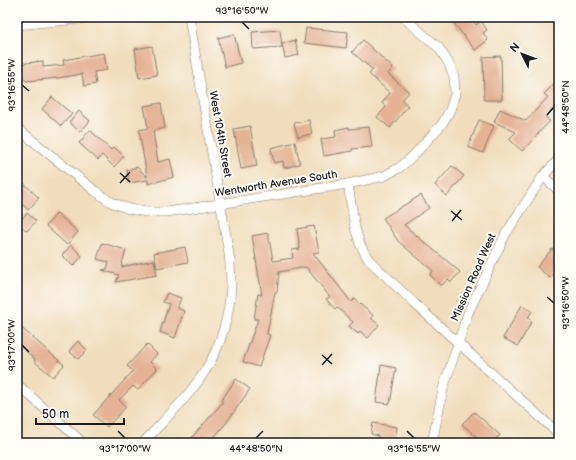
<svg xmlns="http://www.w3.org/2000/svg" width="576" height="460" viewBox="0 0 576 460" font-family="'Balsamiq Sans',sans-serif">
	<style>
		.building { fill: #e5b296 }
		.lines { fill: none; stroke-linecap: round; stroke-linejoin: round }
		.minor-casing { stroke: #867c6c; stroke-width: 10 }
		.minor { stroke: #fff; stroke-width: 9 }
		.ticks { fill: none; stroke: #1c1c1c; stroke-width: 1.5 }
		.labels { text-anchor: middle; stroke-width: 4; stroke-linejoin: round; paint-order: stroke }
		.street-label { font-size: 11px; fill: #1c1c1c; stroke: #fdfcf7 }
		.neatline { fill: none; stroke: #1c1c1c; stroke-width: 1.5 }
		.ticks-label { font-size: 10px; text-anchor: middle; fill: #1c1c1c }
	</style>
	<rect width="100%" height="100%" fill="#fdfcf7"/>
	<filter id="ink" filterUnits="userSpaceOnUse"><feTurbulence type="fractalNoise" baseFrequency=".025" numOctaves="2"/><feDisplacementMap in="SourceGraphic" scale="8" xChannelSelector="R" yChannelSelector="G"/><feConvolveMatrix kernelMatrix="1 2 1 2 8 2 1 2 1" color-interpolation-filters="sRGB"/></filter>
	<filter id="wash" filterUnits="userSpaceOnUse"><feTurbulence type="fractalNoise" baseFrequency=".012" numOctaves="4" result="noise"/><feDisplacementMap in="SourceGraphic" scale="16" xChannelSelector="R" yChannelSelector="G"/><feGaussianBlur stdDeviation="0.9" result="paint"/><feColorMatrix in="noise" values="0 0 0 0 0 0 0 0 0 0 0 0 0 0 0 0 0 1.4 0 .05"/><feComposite in="paint" operator="in"/></filter>
	<g filter="url(#wash)">
		<rect width="100%" height="100%" fill="#f1ddbc"/>
		<g id="blocks">
			<!-- building -->
			<g class="building">
				<polygon points="449,17 470,17 476,25 481,21 487,30 483,33 488,40 475,50"/>
				<polygon points="306,28 348,32 346,48 304,43"/>
				<polygon points="280,30 282,47 253,49 252,32"/>
				<polygon points="234,34 241,63 225,67 218,38"/>
				<polygon points="295,40 299,55 285,58 282,44"/>
				<polygon points="363,40 393,68 388,74 409,92 402,100 408,106 390,128 377,117 386,107 382,103 390,93 369,74 373,70 352,52"/>
				<polygon points="152,46 157,75 139,78 135,49"/>
				<polygon points="104,53 107,70 94,72 96,84 84,86 82,74 58,78 26,81 26,79 19,80 18,64 43,61 43,67 64,65 63,60"/>
				<polygon points="501,56 502,100 484,100 483,57"/>
				<polygon points="559,79 559,102 545,117 550,121 522,151 509,139 516,132 494,122 500,109 526,121 548,97 544,94"/>
				<polygon points="52,97 72,114 61,126 42,109"/>
				<polygon points="161,103 165,128 153,131 158,162 170,159 174,177 148,184 148,180 129,183 127,170 137,167 147,177 139,130 148,128 144,106"/>
				<polygon points="79,111 90,121 80,132 69,122"/>
				<polygon points="309,120 312,134 298,137 294,123"/>
				<polygon points="479,120 494,126 483,153 468,147"/>
				<polygon points="250,126 257,166 241,169 234,129"/>
				<polygon points="349,127 349,129 369,127 372,147 352,149 352,151 324,156 321,139 336,137 335,130"/>
				<polygon points="90,130 111,150 114,147 124,156 114,167 102,155 98,160 79,143"/>
				<polygon points="295,142 300,164 284,168 283,161 274,163 271,148"/>
				<polygon points="452,166 464,176 447,196 435,185"/>
				<polygon points="17,177 39,198 28,210 17,199"/>
				<polygon points="421,195 429,208 404,225 460,272 451,282 448,279 441,286 430,275 433,271 398,241 383,218"/>
				<polygon points="27,213 36,221 27,231 18,223"/>
				<polygon points="57,213 78,232 67,245 46,226"/>
				<polygon points="314,226 319,252 313,253 351,302 354,299 373,315 371,318 379,325 368,338 360,331 358,334 349,326 353,322 337,307 335,309 326,299 330,297 306,267 279,272 277,292 275,292 267,334 270,335 259,367 243,362 258,319 254,319 258,294 262,295 252,236 268,233 273,261 293,258 292,250 300,249 297,229"/>
				<polygon points="102,243 126,250 121,267 154,260 157,275 116,282 119,275 102,270 107,269 109,262 97,259"/>
				<polygon points="71,245 82,256 73,266 62,255"/>
				<polygon points="185,247 188,262 157,268 154,253"/>
				<polygon points="552,249 559,254 559,268 550,278 537,267"/>
				<polygon points="167,293 181,298 177,308 184,311 175,338 160,332 169,304 163,302"/>
				<polygon points="522,305 532,311 528,318 532,321 518,346 503,338"/>
				<polygon points="17,324 64,365 53,377 34,361 35,359 17,344"/>
				<polygon points="78,341 87,350 78,359 69,351"/>
				<polygon points="147,344 157,354 150,362 157,369 138,390 133,386 119,400 126,407 107,427 93,415 133,371 127,366"/>
				<polygon points="381,365 396,368 390,404 376,402"/>
				<polygon points="236,379 250,389 227,422 209,443 187,443 223,402 221,401"/>
				<polygon points="474,412 500,435 492,443 483,443 462,424"/>
				<polygon points="373,423 397,427 394,443 377,443 378,436 371,434"/>
			</g>
		</g>
	</g>
	<g filter="url(#ink)">
		<use href="#blocks" fill-opacity="0" stroke="#867c6c" stroke-width="1"/>
		<g class="lines">
			<defs>
				<g id="minor">
					<polyline points="17,25 99,17"/>
					<polyline points="17,128 95,191 111,202 129,209 147,212 167,212 348,184 384,176 399,168 412,157 442,124 450,110 455,94 454,77 448,62 439,48 403,17"/>
					<polyline points="543,176 559,191"/>
					<polyline points="348,184 355,228 360,244 368,259 415,304 559,434"/>
					<polyline points="17,384 83,443"/>
					<path d="M 143,443 C 164,420 188,398 205,371 C 221,346 230,314 231,285 C 231,275 230,264 229,254 L 189,17"/>
					<polyline points="432,443 443,389 468,313 505,235 543,176 559,159"/>
				</g>
			</defs>
			<!-- minor casing -->
			<use href="#minor" class="minor-casing"/>
			<!-- minor -->
			<use href="#minor" class="minor"/>
		</g>
	</g>
	<!-- ticks -->
	<path class="ticks" d="M 242,22 L 249,29M 22,85 L 29,91M 547,115 L 554,107M 120,173 L 130,182M 120,183 L 130,172M 451,211 L 462,220M 452,221 L 461,210M 547,297 L 554,303M 22,345 L 29,352M 322,355 L 332,364M 322,365 L 332,354M 118,431 L 125,438M 407,431 L 414,438M 256,438 L 263,431"/>
	<g class="labels">
		<!-- street labels -->
		<g class="street-label">
			<text transform="translate(221 134) rotate(80)" y="4">West 104th Street</text>
			<text transform="translate(276 183) rotate(-9)" y="4">Wentworth Avenue South</text>
			<text transform="translate(473 277) rotate(-66)" y="4">Mission Road West</text>
		</g>
	</g>
	<!-- margin -->
	<rect width="576" height="460" fill="none" stroke="#fdfcf7" stroke-width="44"/>
	<!-- north arrow -->
	<g transform="translate(522 54) rotate(312)" stroke="#fdfcf7" stroke-width="3" paint-order="stroke">
	<path d="M0-3L7 15L0 10L-7 15Z" fill="#1c1c1c"/>
	<text y="-6" font-size="11" font-weight="bold" text-anchor="middle" fill="#1c1c1c">N</text>
	</g>
	<!-- scale -->
	<path d="M36 418v6h88v-6" fill="none" stroke="#1c1c1c" stroke-width="2"/>
	<text x="42" y="418" font-size="12" fill="#1c1c1c" stroke="#fdfcf7" stroke-width="3" paint-order="stroke">50 m</text>
	<rect x="22" y="22" width="532" height="416" class="neatline"/>
	<g class="ticks-label">
		<text x="242" y="14">93°16'50"W</text>
		<text transform="translate(11 85) rotate(-90)" y="4">93°16'55"W</text>
		<text transform="translate(565 107) rotate(-90)" y="4">44°48'50"N</text>
		<text transform="translate(565 303) rotate(-90)" y="4">93°16'50"W</text>
		<text transform="translate(11 345) rotate(-90)" y="4">93°17'00"W</text>
		<text x="125" y="452">93°17'00"W</text>
		<text x="256" y="452">44°48'50"N</text>
		<text x="414" y="452">93°16'55"W</text>
	</g>
</svg>
